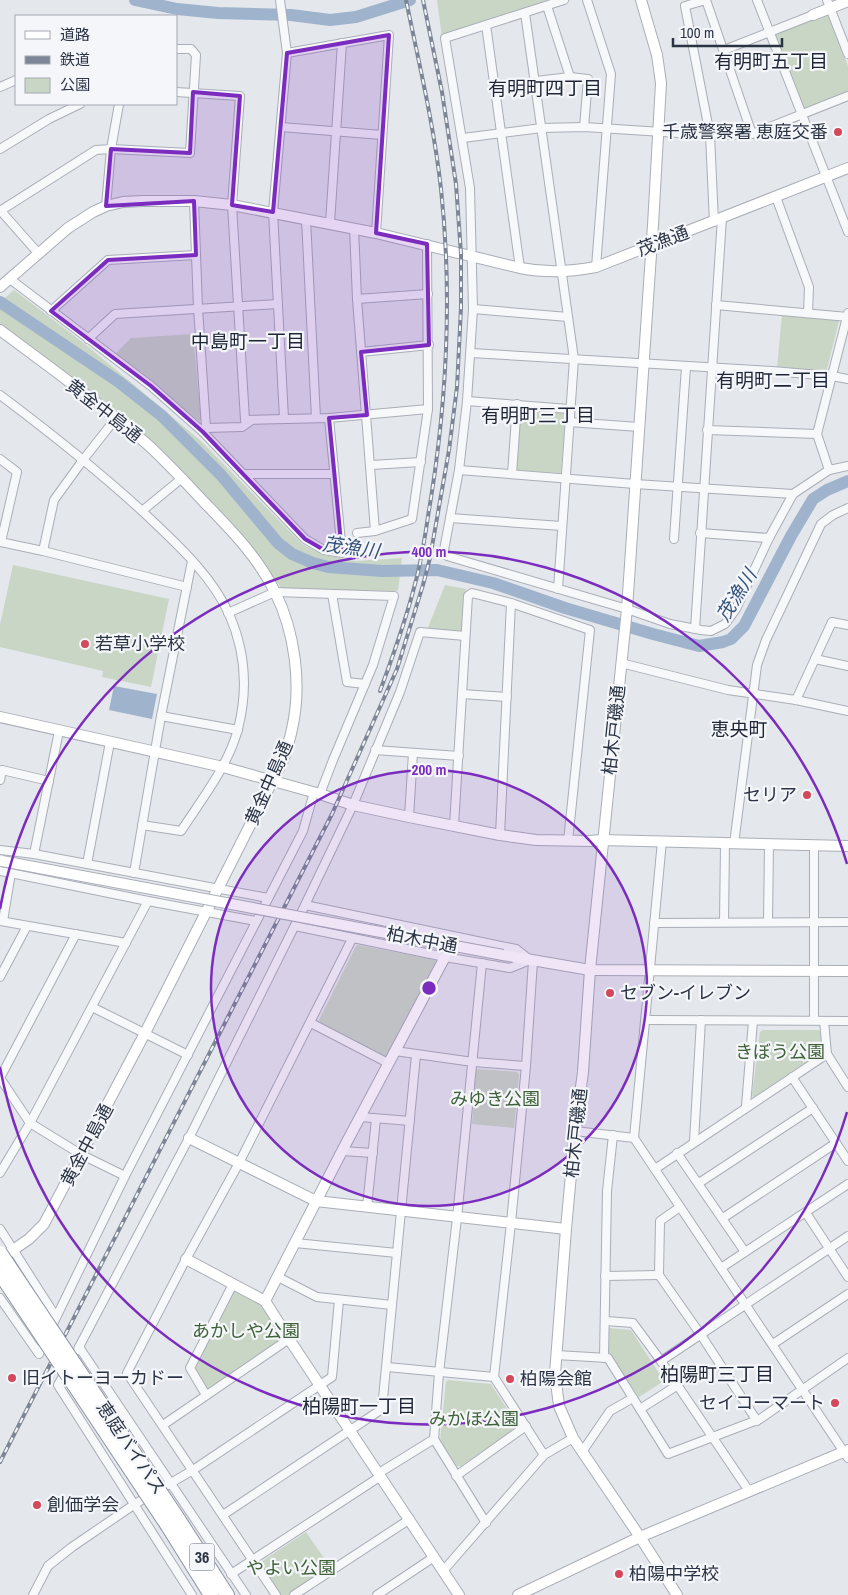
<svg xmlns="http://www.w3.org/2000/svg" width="848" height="1595" viewBox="0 0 848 1595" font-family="'Archivo Narrow','Noto Sans JP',sans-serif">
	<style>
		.green { fill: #c9d6c5 }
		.water { fill: #9fb4cc }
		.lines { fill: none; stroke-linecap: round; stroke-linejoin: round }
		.river { stroke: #9fb4cc; stroke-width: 12 }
		.street-casing { stroke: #a9aeb7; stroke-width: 10 }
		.secondary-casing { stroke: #a9aeb7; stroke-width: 12 }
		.highway-casing { stroke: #8b94a3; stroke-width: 16 }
		.street { stroke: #f7f8fa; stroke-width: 8 }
		.secondary { stroke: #fff; stroke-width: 10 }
		.highway { stroke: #fff; stroke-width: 14 }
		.rail-casing { stroke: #7d8696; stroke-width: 4 }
		.rail { stroke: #f4f6f9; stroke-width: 2; stroke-dasharray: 5.5; stroke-linecap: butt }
		.secondary-bridge-casing { stroke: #a9aeb7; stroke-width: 12; stroke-linecap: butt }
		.highway-bridge-casing { stroke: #8b94a3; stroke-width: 16; stroke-linecap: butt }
		.secondary-bridge { stroke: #fff; stroke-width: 10 }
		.highway-bridge { stroke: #fff; stroke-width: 14 }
		.marked { fill: #7b2cbf; fill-opacity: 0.2; stroke: #7b2cbf; stroke-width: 4; stroke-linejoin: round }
		.ring { fill: none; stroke: #7b2cbf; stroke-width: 2.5 }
		.poi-dot { fill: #d1495b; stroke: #f4f6f9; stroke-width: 2 }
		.labels { text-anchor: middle; stroke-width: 4.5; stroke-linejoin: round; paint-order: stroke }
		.shield { fill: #f4f6f9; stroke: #676e7b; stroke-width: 1 }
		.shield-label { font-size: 16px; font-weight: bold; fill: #2b3445 }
		.poi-label { font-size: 18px; fill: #2b3445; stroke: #f4f6f9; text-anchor: start }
		.street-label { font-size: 18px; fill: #2b3445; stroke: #f4f6f9 }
		.park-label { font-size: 18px; fill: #3f6138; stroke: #f4f6f9 }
		.neighbourhood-label { font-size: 19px; fill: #1d2536; stroke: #f4f6f9 }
		.water-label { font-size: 19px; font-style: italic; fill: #34527a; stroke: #f4f6f9 }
		.centre { fill: #7b2cbf; stroke: #f4f6f9; stroke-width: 2.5 }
		.ring-label { font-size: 15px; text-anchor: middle; font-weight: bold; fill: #7b2cbf; stroke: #f4f6f9; stroke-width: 4.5; stroke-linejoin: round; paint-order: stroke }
	</style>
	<rect width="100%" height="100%" fill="#e4e7ec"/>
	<!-- green -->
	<g class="green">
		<polygon points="437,0 548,0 442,37"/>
		<polygon points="828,14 848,66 848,92 804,111 774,35"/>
		<polygon points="14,290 85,344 201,441 302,544 323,555 355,561 402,558 398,591 282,589 257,555 154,444 0,325 0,302"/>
		<polygon points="782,314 835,318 839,321 826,373 777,368"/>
		<polygon points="193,334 201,420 199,421 115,354 131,338"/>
		<polygon points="520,408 566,412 561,473 516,470"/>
		<polygon points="13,565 169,599 151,687 102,677 103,671 0,647 0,625"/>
		<polygon points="445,585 466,589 462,634 427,630"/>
		<polygon points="358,945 435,960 436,962 387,1057 318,1022 356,946"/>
		<polygon points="763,1030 819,1030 820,1031 822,1051 754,1097 752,1096 760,1032"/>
		<polygon points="478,1069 517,1072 519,1075 514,1128 472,1124 476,1070"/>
		<polygon points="235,1290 259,1302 282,1336 282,1339 209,1388 207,1388 195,1368"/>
		<polygon points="609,1328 631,1330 664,1381 639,1397 607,1349"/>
		<polygon points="448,1380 491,1384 518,1426 518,1428 461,1466 457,1466 440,1440 446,1382"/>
		<polygon points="306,1532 331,1568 290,1595 280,1595 261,1564 261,1562"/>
	</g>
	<!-- water -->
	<polygon class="water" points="114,686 157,694 152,719 109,710"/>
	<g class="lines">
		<!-- river -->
		<g class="river">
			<polyline points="135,0 177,9 218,13 291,15 330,20 356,17 410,0"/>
			<polyline points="0,302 119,382 162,416 221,475 278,543 292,554 313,563 328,567 382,571 437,570 493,583 565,608 653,634 699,646 723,642 731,639 744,626 791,536 813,499 827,490 848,481"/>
		</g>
		<defs>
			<g id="street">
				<polyline points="280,0 287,53 273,212 284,418"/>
				<polyline points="564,0 445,38 470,188 473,309 467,401 459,470 444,550 447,556 627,609 670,624 701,630 711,631 725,624 736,609 769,538 793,494 829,470 848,466"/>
				<polyline points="587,0 611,74 596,267"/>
				<polyline points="706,0 685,6 710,135 714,222"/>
				<polyline points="706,0 752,134"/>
				<polyline points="757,0 848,232"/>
				<polyline points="827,0 848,54"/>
				<polyline points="547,6 570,77"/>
				<polyline points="525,13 574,359 558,589"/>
				<polyline points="486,25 520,268"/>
				<polyline points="724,50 813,15"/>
				<polyline points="287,53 389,35 376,233"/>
				<polyline points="536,81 570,77 588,79 584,127"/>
				<polyline points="0,87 16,80"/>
				<polyline points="176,92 240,96 232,205 245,420 329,418 428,409"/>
				<polyline points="281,127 382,135"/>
				<polyline points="463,138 542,128 584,127 710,135 752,134 848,96"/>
				<polyline points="0,149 49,119 80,104"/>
				<polyline points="776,197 809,287 808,313"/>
				<polyline points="194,201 198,308 206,428 203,432 305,539 324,550 342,553 329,418"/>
				<polyline points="106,206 111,149 190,153 196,55 191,49 176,49"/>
				<polyline points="0,210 38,253"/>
				<polyline points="0,211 96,150 111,149 119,104"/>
				<polyline points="306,219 316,418"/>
				<polyline points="330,223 342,43"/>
				<polyline points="354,228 357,299 375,531 412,519 428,409 427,244"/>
				<polyline points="10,279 151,386 203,432"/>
				<polyline points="357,299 428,294"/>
				<polyline points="716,305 848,317"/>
				<polyline points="473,309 568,317"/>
				<polyline points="51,311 108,260 196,255"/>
				<polyline points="88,339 115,314 278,304"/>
				<polyline points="361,352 429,345"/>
				<polyline points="471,353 772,371 832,376 848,379"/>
				<path d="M 0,395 C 48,431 96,469 141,510 C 173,541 210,572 229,614 C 245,650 248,690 238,729 C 228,766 202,799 181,831 L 142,825"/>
				<polyline points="467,401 569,409"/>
				<polyline points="569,422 639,427"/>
				<polyline points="206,428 242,427 252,420"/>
				<polyline points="707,430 817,434"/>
				<polyline points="0,459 17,472 1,542"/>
				<polyline points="371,465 421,462"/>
				<polyline points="459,470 635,484 793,494"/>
				<polyline points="829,470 817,434 848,313"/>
				<polyline points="243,474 334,474"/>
				<polyline points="512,474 517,404"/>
				<polyline points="142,511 181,479"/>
				<polyline points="450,518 562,526"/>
				<polyline points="357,533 375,531"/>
				<polyline points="700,533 769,538"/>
				<polyline points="674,539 686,367"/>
				<polyline points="0,542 43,551 187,587"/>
				<polyline points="43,551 54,500 83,460 116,418"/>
				<polyline points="332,594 347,682 365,684"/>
				<polyline points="228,613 275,592 394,596 373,665 333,760 320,794"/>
				<polyline points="695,629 722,218"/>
				<polyline points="815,659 848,666"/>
				<polyline points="621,663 728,690 796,700 848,711"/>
				<polyline points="462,694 507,697"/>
				<polyline points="796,700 832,622 848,625"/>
				<polyline points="161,716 238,730"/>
				<polyline points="375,750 459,756"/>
				<polyline points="0,780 2,770 49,781"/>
				<polyline points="409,817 413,753"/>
				<polyline points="454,826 468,596 472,593 511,603 590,630 568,841"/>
				<polyline points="500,835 511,603"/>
				<polyline points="734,844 757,665 766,640 821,524 833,515 848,508"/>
				<polyline points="0,850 34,854 268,898"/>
				<polyline points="34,854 59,731"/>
				<polyline points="87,864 110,742"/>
				<polyline points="0,871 148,901 256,921"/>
				<polyline points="134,873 161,716 192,561"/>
				<polyline points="305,905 516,949 529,959"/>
				<polyline points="0,921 126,943"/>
				<polyline points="3,921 11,873"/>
				<polyline points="724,922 725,844"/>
				<polyline points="768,922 769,844"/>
				<polyline points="654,923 848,922"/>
				<polyline points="295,926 445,957 510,968 530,960"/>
				<polyline points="76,934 0,1078 30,1123 82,1155 125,1176"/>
				<polyline points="482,963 457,1218 439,1373 434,1439 486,1523"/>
				<polyline points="0,977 27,926"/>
				<polyline points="92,1007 188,1055"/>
				<polyline points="646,1020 848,1021"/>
				<polyline points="814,1020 814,845"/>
				<polyline points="824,1021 827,1054"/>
				<polyline points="311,1023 388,1063"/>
				<polyline points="395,1051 473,1062 526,1066"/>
				<polyline points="792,1077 848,1161"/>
				<polyline points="746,1106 753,1021"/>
				<polyline points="361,1117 410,1121"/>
				<polyline points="575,1131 634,1138 848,1458"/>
				<polyline points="634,1138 662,841"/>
				<polyline points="694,1141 701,1020"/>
				<polyline points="342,1151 373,1153"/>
				<polyline points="677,1153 745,1252"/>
				<polyline points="655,1169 827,1054 848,1087"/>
				<polyline points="0,1173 30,1123 148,901"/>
				<polyline points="699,1183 813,1108"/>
				<polyline points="367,1207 376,1119"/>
				<polyline points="680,1207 660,1221 659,1275 701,1335 757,1421"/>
				<polyline points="806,1213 848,1277"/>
				<polyline points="723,1218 836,1143"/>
				<polyline points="0,1229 56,1317"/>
				<polyline points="295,1243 397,1253"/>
				<polyline points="721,1268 848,1184"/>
				<polyline points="605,1276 659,1275"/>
				<polyline points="278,1277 317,1297 392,1305"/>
				<polyline points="0,1298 39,1354 45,1341"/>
				<polyline points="606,1321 633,1323 661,1361 749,1491"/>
				<polyline points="50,1330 125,1176 303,831 314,792"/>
				<polyline points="773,1344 848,1294"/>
				<polyline points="79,1347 189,1138 305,905 353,805 400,692 420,632 465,636"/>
				<polyline points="78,1350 79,1347 246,1595"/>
				<polyline points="556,1355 608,1358 668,1454 760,1419 848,1358"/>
				<polyline points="604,1358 607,1191 613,1135"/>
				<polyline points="661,1361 848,1236"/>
				<polyline points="387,1367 494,1377"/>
				<polyline points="66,1371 58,1385 192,1595"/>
				<polyline points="206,1395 190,1368 233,1284"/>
				<polyline points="640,1409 678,1385"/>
				<polyline points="163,1425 289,1339"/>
				<polyline points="582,1452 610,1411 633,1398"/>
				<polyline points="544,1455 573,1438"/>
				<polyline points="379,1473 434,1439"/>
				<polyline points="456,1476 526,1426"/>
				<polyline points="223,1515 382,1409 416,1055"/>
				<polyline points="443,1571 544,1455 494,1377 511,1223 526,1066 533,961"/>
				<polyline points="231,1574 381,1476"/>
				<polyline points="33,1595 48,1566 72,1547 135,1504 193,1470 332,1377 339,1300"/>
				<polyline points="276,1595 127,1373 186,1259 239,1163 352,939"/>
				<polyline points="294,1595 410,1519"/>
				<polyline points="377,1595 434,1557"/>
			</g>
			<g id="secondary">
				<polyline points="641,0 657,55 661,83 653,225 627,609 590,970 583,1072 575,1131 566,1229 555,1374 559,1406 573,1438 640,1537 677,1595"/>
				<polyline points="813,15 848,1"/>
				<path d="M 0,287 L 68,228 L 93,212 L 106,206 L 123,202 L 143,201 L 194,201 L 232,205 L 376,233 L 520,268 C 546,273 570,272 596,267 L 848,168"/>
				<path d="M 0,330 C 49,367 100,403 147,444 C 167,462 186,483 205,503 C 231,530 258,557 275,592 C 295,632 302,685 292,729 C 290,739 287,748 284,758 L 145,1033 L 44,1224 L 29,1239 L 0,1259"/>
				<polyline points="0,717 223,767 320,794 353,805 409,817 500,835 536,840 590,841 602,840 848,846"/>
				<polyline points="503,955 590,970 848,971"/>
				<polyline points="189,1138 316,1201 566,1229"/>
				<polyline points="186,1259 265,1301 289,1339 459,1595"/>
				<polyline points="265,1301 342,1151 445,957"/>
				<polyline points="518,1595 640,1537 848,1450"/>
			</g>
			<g id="highway">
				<polyline points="178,1519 227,1595"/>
				<polyline points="168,1526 211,1595"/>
			</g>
		</defs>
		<!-- street casing -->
		<use href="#street" class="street-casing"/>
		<!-- secondary casing -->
		<use href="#secondary" class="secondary-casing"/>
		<!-- highway casing -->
		<use href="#highway" class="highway-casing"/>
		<!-- street -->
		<use href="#street" class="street"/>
		<!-- secondary -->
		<use href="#secondary" class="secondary"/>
		<!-- highway -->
		<use href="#highway" class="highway"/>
		<defs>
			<g id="rail">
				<path d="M 380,691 C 393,656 406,620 415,584 C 423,556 426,527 431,498 C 447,397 452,291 441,189 C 434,126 419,63 406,0"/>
				<polyline points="0,1462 332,814 397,669 423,585 430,558 449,450 457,387 461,308 461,254 456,184 442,92 423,0"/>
			</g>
		</defs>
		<!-- rail casing -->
		<use href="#rail" class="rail-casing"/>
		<!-- rail -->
		<use href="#rail" class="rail"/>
		<defs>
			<polyline id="secondary-bridge" points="2,861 503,955"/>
			<g id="highway-bridge">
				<polyline points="0,1253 178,1519"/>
				<polyline points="0,1273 168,1526"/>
			</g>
		</defs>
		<!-- secondary-bridge casing -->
		<use href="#secondary-bridge" class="secondary-bridge-casing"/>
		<!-- highway-bridge casing -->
		<use href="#highway-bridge" class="highway-bridge-casing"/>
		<!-- secondary-bridge -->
		<use href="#secondary-bridge" class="secondary-bridge"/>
		<!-- highway-bridge -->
		<use href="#highway-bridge" class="highway-bridge"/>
	</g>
	<!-- marked area -->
	<path class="marked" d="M 389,35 L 376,233 L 427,244 L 429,345 L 361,352 L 367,415 L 329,418 L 342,553 L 324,550 L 305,539 L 203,432 L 151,386 L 51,311 L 108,260 L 196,255 L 194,201 L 106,206 L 111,149 L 190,153 L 193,92 L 240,96 L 232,205 L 273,212 L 287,53 Z"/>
	<!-- distance rings -->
	<circle cx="429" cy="988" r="218" fill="#7b2cbf" fill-opacity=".12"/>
	<g class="ring">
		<circle cx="429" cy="988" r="218"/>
		<path d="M847 1112A436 436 0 0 1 0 1067M0 909A436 436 0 0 1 847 864"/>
	</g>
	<!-- markers -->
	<g class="poi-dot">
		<circle cx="838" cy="132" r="5"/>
		<circle cx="85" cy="644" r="5"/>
		<circle cx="807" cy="795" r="5"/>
		<circle cx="610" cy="993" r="5"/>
		<circle cx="12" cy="1378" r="5"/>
		<circle cx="510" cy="1379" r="5"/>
		<circle cx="835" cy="1403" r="5"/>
		<circle cx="37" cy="1505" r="5"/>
		<circle cx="619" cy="1574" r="5"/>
	</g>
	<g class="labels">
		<!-- shield labels -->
		<rect class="shield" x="189.5" y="1543.5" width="25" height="27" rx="4"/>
		<g class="shield-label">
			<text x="202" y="1563">36</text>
		</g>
		<!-- poi labels -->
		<g class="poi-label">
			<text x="828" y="138" text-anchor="end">千歳警察署 恵庭交番</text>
			<text x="95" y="650">若草小学校</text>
			<text x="797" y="801" text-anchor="end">セリア</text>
			<text x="620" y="999">セブン-イレブン</text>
			<text x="22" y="1384">旧イトーヨーカドー</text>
			<text x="520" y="1385">柏陽会館</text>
			<text x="825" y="1409" text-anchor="end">セイコーマート</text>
			<text x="47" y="1511">創価学会</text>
			<text x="629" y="1580">柏陽中学校</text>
		</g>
		<!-- street labels -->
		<g class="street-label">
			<text transform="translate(663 241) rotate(-21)" y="6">茂漁通</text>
			<text transform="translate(104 411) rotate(38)" y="6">黄金中島通</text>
			<text transform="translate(614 730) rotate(-84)" y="6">柏木戸磯通</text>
			<text transform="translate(269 783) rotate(-66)" y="6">黄金中島通</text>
			<text transform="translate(422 940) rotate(11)" y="6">柏木中通</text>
			<text transform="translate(576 1133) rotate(-84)" y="6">柏木戸磯通</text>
			<text transform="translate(87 1145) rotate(-62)" y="6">黄金中島通</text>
			<text transform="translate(131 1448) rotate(56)" y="6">恵庭バイパス</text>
		</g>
		<!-- park labels -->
		<g class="park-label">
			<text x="780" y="1058">きぼう公園</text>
			<text x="495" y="1105">みゆき公園</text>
			<text x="246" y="1337">あかしや公園</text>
			<text x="474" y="1425">みかほ公園</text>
			<text x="291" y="1574">やよい公園</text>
		</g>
		<!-- neighbourhood labels -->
		<g class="neighbourhood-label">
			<text x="771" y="68">有明町五丁目</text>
			<text x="545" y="95">有明町四丁目</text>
			<text x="248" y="348">中島町一丁目</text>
			<text x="773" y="387">有明町二丁目</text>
			<text x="538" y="422">有明町三丁目</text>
			<text x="739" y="736">恵央町</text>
			<text x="717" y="1381">柏陽町三丁目</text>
			<text x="359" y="1413">柏陽町一丁目</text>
		</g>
		<!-- water labels -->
		<g class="water-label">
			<text transform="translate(351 547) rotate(8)" y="7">茂漁川</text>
			<text transform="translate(736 595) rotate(-58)" y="7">茂漁川</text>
		</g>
	</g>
	<circle cx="429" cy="988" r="8" class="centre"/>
	<g class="ring-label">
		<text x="429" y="557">400 m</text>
		<text x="429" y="775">200 m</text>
	</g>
	<!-- legend -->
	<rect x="15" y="15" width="162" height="90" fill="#f4f6f9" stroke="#a4a8b1"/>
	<rect x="25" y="31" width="25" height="8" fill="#ffffff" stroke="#a4a8b1"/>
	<text x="60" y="40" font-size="15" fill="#2b3445">道路</text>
	<rect x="25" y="56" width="25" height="8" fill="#7d8696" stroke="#a4a8b1"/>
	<text x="60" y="65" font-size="15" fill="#2b3445">鉄道</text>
	<rect x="25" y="78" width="25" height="15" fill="#c9d6c5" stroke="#a4a8b1"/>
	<text x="60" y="90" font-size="15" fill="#2b3445">公園</text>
	<!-- scale -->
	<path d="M673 38v8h109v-8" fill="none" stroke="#2b3445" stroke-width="2.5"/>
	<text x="680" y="38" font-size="15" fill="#2b3445" stroke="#f4f6f9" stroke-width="4" paint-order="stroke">100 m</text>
</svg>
